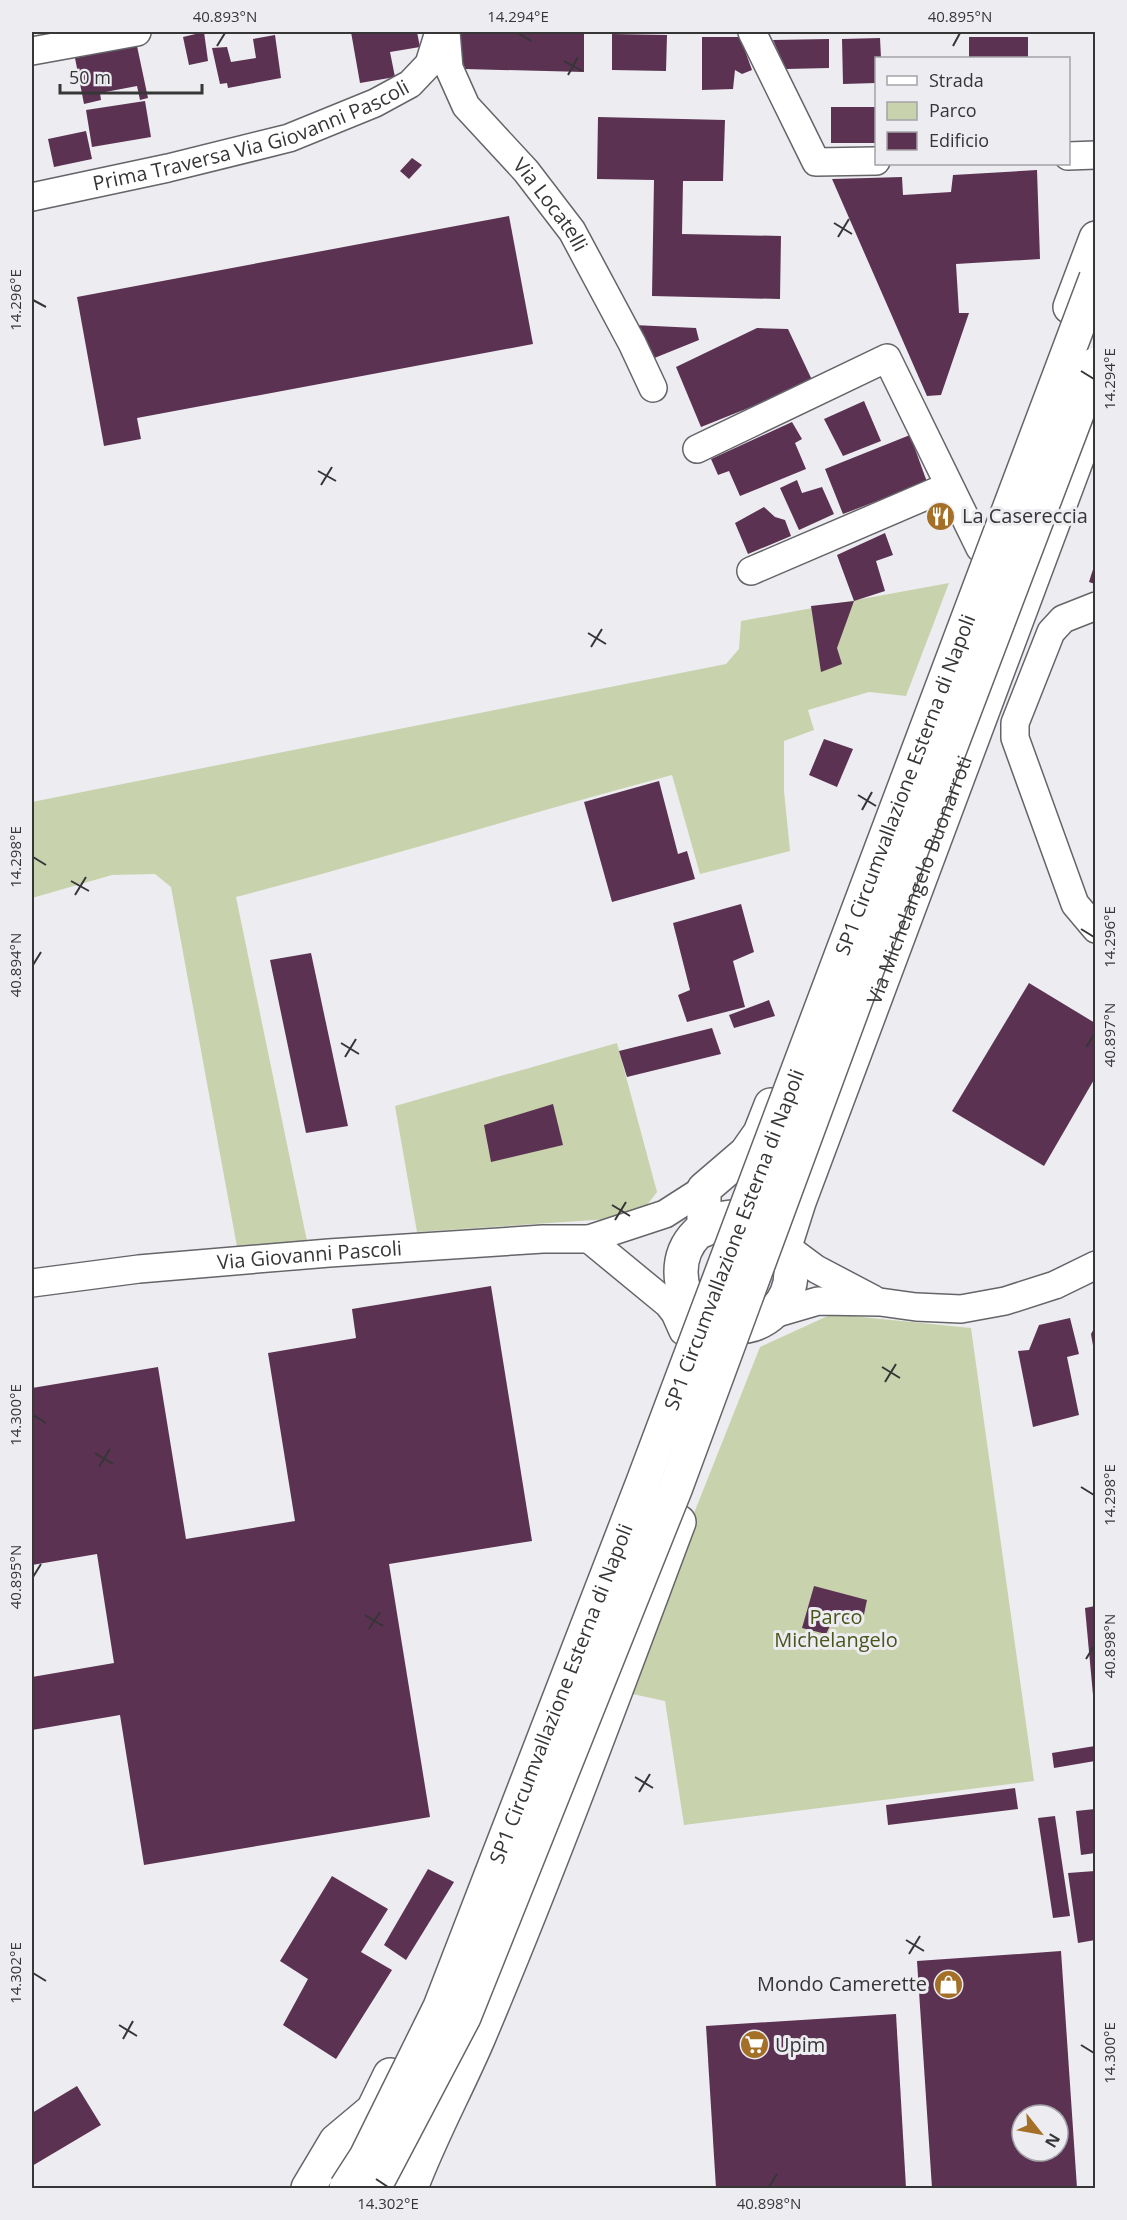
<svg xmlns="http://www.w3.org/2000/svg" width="1127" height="2220" viewBox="0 0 1127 2220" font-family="'Open Sans',sans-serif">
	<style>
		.green { fill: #c8d3ad }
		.building { fill: #5b3252; fill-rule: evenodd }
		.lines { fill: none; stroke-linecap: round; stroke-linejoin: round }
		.minor-casing { stroke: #656468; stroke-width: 30 }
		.major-casing { stroke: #656468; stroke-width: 36 }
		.minor { stroke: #fff; stroke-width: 27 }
		.major { stroke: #fff; stroke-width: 33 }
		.highway-bridge-casing { stroke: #656468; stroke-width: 36; stroke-linecap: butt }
		.highway-bridge { stroke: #fff; stroke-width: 33 }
		.ticks { fill: none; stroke: #363637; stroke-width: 2 }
		.labels { text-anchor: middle; stroke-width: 6; stroke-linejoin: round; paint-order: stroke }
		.street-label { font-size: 20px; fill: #363637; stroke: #edecf1 }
		.poi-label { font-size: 20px; fill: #363637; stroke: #edecf1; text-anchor: start }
		.park-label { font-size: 20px; fill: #49561b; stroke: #edecf1 }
		.neatline { fill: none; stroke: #363637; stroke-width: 2 }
		.ticks-label { font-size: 15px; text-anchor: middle; fill: #363637 }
	</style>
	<rect width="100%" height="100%" fill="#edecf1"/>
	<!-- green -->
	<g class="green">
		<path d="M 949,583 L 906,696 L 869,692 L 808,710 L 814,730 L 784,741 L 784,791 L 790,851 L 700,874 L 672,775 C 526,814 382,859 236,897 L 308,1246 L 238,1252 L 171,887 L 155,874 L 112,875 L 32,898 L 32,802 L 726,664 L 739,649 L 741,621 Z"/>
		<polygon points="617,1043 657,1192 647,1205 609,1219 417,1232 395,1106"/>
		<polygon points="832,1314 971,1328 1034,1781 684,1825 665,1701 623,1692 760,1347"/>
	</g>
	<!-- building -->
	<g class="building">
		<polygon points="204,32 208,61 189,65 183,37"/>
		<polygon points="351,32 417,32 420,47 390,52 395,77 360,83"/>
		<polygon points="455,32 584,33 584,72 465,69 456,42"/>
		<polygon points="612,34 667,35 666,71 612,70"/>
		<polygon points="275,35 281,78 228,88 227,83 220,84 212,48 227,47 231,62 256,58 253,39"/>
		<polygon points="702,37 740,37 752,70 742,74 735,70 733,89 702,90"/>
		<rect x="969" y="37" width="59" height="21"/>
		<polygon points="880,38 881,58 876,58 876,83 843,84 842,39"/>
		<polygon points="829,39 829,68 786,69 773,40"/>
		<polygon points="137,46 148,98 140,100 137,86 100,93 101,100 84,104 75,58"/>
		<polygon points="145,101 151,137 92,147 86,110"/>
		<rect x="831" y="107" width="45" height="36"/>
		<polygon points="598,117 725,120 723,181 683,181 682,234 781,236 780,299 652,296 654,180 597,179"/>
		<polygon points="86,131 92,159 54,167 48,139"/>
		<polygon points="412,158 422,165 409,179 400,171"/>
		<polygon points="1037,170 1040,259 956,264 959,313 969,313 941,395 927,396 832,179 902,177 903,195 951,192 953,175"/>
		<polygon points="509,216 533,344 137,418 141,439 104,446 77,297"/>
		<polygon points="634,325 696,328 699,340 652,359"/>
		<polygon points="757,328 788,329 813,382 701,427 676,367"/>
		<polygon points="864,401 881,441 843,456 824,419"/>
		<polygon points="792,422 802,439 795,443 806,469 740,496 729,471 718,475 711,459"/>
		<polygon points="910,435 927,482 843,514 825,469"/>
		<polygon points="797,480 802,493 822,487 834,514 799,530 780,488"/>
		<polygon points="764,507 775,517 785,520 791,536 748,554 735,523"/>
		<polygon points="885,533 893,555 876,561 885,591 854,601 837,555"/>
		<polygon points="1095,563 1095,584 1089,582"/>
		<polygon points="854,601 837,648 842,664 821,672 811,606"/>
		<polygon points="824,739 853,749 837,787 809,775"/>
		<polygon points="659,781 678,854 687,851 695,879 612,902 584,802"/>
		<polygon points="741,904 754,952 733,961 745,1007 687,1022 678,995 690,990 673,923"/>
		<polygon points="311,953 348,1126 306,1133 270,960"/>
		<polygon points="1029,983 1095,1023 1095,1078 1044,1166 952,1111"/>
		<polygon points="769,1000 775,1016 734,1028 729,1015"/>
		<polygon points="712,1028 721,1054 627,1077 619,1051"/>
		<polygon points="553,1104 563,1145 491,1162 484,1125"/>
		<polygon points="491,1286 532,1541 389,1564 430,1817 144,1865 120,1715 32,1730 32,1677 114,1663 97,1554 32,1565 32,1388 158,1367 186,1539 295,1521 268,1353 356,1338 352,1309"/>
		<polygon points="1070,1318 1079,1354 1067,1357 1079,1415 1033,1427 1018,1351 1029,1350 1039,1325"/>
		<polygon points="1095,1327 1095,1351 1094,1351 1091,1334"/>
		<polygon points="814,1586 867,1600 862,1624 834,1618 826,1634 802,1628"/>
		<polygon points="1095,1606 1095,1695 1093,1695 1085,1608"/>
		<polygon points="1095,1746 1095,1761 1054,1768 1052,1753"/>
		<polygon points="1015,1788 1018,1809 888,1825 886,1805"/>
		<polygon points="1095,1809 1095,1853 1081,1855 1076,1811"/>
		<polygon points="1055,1816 1070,1916 1053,1918 1038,1818"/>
		<polygon points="428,1869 454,1882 406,1960 384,1945"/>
		<polygon points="1095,1871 1095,1940 1078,1943 1068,1873"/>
		<polygon points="332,1876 388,1909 361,1952 392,1970 336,2059 283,2025 308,1979 280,1961"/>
		<path d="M 1061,1951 L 1077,2188 L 932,2188 L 917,1961 ZM 1022,2115 L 1058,2115 L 1058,2151 L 1022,2151 Z"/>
		<polygon points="896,2014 906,2188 716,2188 706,2026"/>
		<polygon points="77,2086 101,2125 32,2166 32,2113"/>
	</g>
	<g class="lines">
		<defs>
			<g id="minor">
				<path id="s1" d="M 446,32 L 449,68 L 466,106 L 526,171 L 572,231 L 632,343 L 653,388"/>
				<polyline points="752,32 816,162 876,161"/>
				<polyline points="32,51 137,32"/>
				<polyline points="1068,156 1096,155"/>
				<path id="s2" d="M 32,197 L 168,168 L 289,138 L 375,103 L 410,84 L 429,64 L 439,32"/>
				<polyline points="697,449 887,358 980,548"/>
				<polyline points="751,571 949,486"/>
				<polyline points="1096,606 1063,619 1051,632 1015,723 1015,738 1075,904 1096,929"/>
				<polyline points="589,1239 668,1304 675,1313 683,1331"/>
				<polyline points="785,1246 816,1269 873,1299"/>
				<path id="s3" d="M 32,1283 L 139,1269 L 329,1253 L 543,1239 L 589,1239 L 665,1214 L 704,1189"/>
				<polyline points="770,1315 818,1301 880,1302 916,1307 961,1309 1005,1301 1055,1285 1096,1265"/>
			</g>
			<g id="major">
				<polyline points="1070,307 1096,238"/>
				<circle cx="736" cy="1272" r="55"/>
				<polyline points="704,1230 704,1189 746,1153 760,1133 771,1105"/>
				<path id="s4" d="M 785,1246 L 799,1202 L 1087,432"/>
				<polyline points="308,2188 336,2141 373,2110 390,2075"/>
				<path d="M 411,2188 C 430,2137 456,2090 478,2039 C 550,1869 614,1695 679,1522"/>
			</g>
		</defs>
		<!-- minor casing -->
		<use href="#minor" class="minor-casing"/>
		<!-- major casing -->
		<use href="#major" class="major-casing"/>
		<!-- minor -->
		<use href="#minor" class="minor"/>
		<!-- major -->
		<use href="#major" class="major"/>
		<defs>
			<g id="highway-bridge">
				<path id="s5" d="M 346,2188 L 366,2157 L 440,2007 L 643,1482 L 1096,278"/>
				<polyline points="374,2188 464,2017 676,1487 900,880 1096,364"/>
			</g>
		</defs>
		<!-- highway-bridge casing -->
		<use href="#highway-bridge" class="highway-bridge-casing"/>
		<!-- highway-bridge -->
		<use href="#highway-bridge" class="highway-bridge"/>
	</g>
	<!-- ticks -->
	<path class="ticks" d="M 518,33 L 531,41M 217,46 L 225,33M 953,46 L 960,33M 564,61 L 582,71M 568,75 L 578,57M 834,223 L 852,234M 838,237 L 849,219M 33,300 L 46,307M 1081,371 L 1094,379M 318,471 L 336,481M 321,485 L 332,467M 588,633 L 606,644M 591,647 L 602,629M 858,795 L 876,806M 862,810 L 872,792M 33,857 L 46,865M 71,881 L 89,891M 75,895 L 86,877M 1081,929 L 1094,937M 33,965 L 41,952M 341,1043 L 359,1054M 1086,1047 L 1094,1035M 345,1057 L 356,1039M 612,1205 L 630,1216M 615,1220 L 626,1202M 882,1367 L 900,1378M 885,1382 L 896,1364M 33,1415 L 46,1423M 95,1453 L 113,1464M 99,1467 L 110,1449M 1081,1487 L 1094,1495M 33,1577 L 41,1564M 365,1615 L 383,1626M 369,1629 L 380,1612M 1086,1659 L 1094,1646M 635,1777 L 653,1788M 639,1792 L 650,1774M 906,1940 L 924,1951M 909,1954 L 920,1936M 33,1973 L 46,1981M 119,2025 L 137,2036M 123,2039 L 133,2021M 1081,2045 L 1094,2053M 376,2179 L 388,2187M 769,2187 L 777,2174"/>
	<!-- icons -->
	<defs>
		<symbol id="restaurant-disc" viewBox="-11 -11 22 22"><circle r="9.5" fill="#a47028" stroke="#edecf1"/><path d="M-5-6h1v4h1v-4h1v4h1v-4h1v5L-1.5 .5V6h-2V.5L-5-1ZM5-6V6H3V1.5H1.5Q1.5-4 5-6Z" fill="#fff"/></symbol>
		<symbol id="shop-disc" viewBox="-11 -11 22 22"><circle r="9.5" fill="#a47028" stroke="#edecf1"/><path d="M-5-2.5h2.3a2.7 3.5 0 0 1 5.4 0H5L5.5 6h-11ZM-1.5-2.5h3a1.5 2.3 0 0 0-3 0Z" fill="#fff"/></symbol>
		<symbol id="supermarket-disc" viewBox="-11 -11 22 22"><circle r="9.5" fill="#a47028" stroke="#edecf1"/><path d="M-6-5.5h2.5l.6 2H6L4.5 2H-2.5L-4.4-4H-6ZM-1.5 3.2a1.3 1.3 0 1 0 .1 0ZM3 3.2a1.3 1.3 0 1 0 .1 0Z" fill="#fff"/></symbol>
	</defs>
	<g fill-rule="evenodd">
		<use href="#restaurant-disc" x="924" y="500" width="33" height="33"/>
		<use href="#shop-disc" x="932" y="1968" width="33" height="33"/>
		<use href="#supermarket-disc" x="738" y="2028" width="33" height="33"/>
	</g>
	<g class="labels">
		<!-- street labels -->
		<g class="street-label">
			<text dy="7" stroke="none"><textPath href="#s2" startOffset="228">Prima Traversa Via Giovanni Pascoli</textPath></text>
			<text dy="7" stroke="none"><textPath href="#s1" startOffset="208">Via Locatelli</textPath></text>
			<text dy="7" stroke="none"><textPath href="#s5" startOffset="1512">SP1 Circumvallazione Esterna di Napoli</textPath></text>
			<text dy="7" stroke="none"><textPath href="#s4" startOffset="390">Via Michelangelo Buonarroti</textPath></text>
			<text dy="7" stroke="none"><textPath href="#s5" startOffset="1026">SP1 Circumvallazione Esterna di Napoli</textPath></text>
			<text dy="7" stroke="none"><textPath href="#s3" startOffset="279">Via Giovanni Pascoli</textPath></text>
			<text dy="7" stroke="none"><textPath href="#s5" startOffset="540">SP1 Circumvallazione Esterna di Napoli</textPath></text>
		</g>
		<!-- poi labels -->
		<g class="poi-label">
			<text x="962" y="523">La Casereccia</text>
			<text x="927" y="1991" text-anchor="end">Mondo Camerette</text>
			<text x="775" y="2052">Upim</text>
		</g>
		<!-- park labels -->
		<g class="park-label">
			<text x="836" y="1624">Parco<tspan x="836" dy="23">Michelangelo</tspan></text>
		</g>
	</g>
	<!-- border -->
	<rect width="1127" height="2220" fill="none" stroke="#edecf1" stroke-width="66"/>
	<!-- legend -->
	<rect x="875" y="57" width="195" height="108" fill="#edecf1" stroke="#a4a3a7" stroke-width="1.5"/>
	<rect x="887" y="76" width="30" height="9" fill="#ffffff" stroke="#a4a3a7" stroke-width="1.5"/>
	<text x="929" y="87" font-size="18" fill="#363637">Strada</text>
	<rect x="887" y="102" width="30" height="18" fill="#c8d3ad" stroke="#a4a3a7" stroke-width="1.5"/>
	<text x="929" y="117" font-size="18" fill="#363637">Parco</text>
	<rect x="887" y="132" width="30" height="18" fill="#5b3252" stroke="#a4a3a7" stroke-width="1.5"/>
	<text x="929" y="147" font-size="18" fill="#363637">Edificio</text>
	<!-- north arrow -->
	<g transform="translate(1040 2133) rotate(121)"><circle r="28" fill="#edecf1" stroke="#a4a3a7" stroke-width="1.5"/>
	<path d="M0-4.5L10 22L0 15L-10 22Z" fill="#a47028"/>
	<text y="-9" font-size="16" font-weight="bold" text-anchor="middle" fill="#363637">N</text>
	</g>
	<!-- scale -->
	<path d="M60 84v9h142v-9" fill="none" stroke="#363637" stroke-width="3"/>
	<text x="69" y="84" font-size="18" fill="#363637" stroke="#edecf1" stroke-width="4.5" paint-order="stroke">50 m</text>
	<rect x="33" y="33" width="1061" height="2154" class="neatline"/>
	<g class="ticks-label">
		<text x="225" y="22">40.893°N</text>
		<text x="518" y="22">14.294°E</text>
		<text x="960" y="22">40.895°N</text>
		<text transform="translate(16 300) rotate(-90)" y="5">14.296°E</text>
		<text transform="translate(1110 379) rotate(-90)" y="5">14.294°E</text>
		<text transform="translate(16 857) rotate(-90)" y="5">14.298°E</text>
		<text transform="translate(1110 937) rotate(-90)" y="5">14.296°E</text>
		<text transform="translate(16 965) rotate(-90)" y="5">40.894°N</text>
		<text transform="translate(1110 1035) rotate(-90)" y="5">40.897°N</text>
		<text transform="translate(16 1415) rotate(-90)" y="5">14.300°E</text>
		<text transform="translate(1110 1495) rotate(-90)" y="5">14.298°E</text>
		<text transform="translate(16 1577) rotate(-90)" y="5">40.895°N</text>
		<text transform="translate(1110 1646) rotate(-90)" y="5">40.898°N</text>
		<text transform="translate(16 1973) rotate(-90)" y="5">14.302°E</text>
		<text transform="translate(1110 2053) rotate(-90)" y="5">14.300°E</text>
		<text x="388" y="2209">14.302°E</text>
		<text x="769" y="2209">40.898°N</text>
	</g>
</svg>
